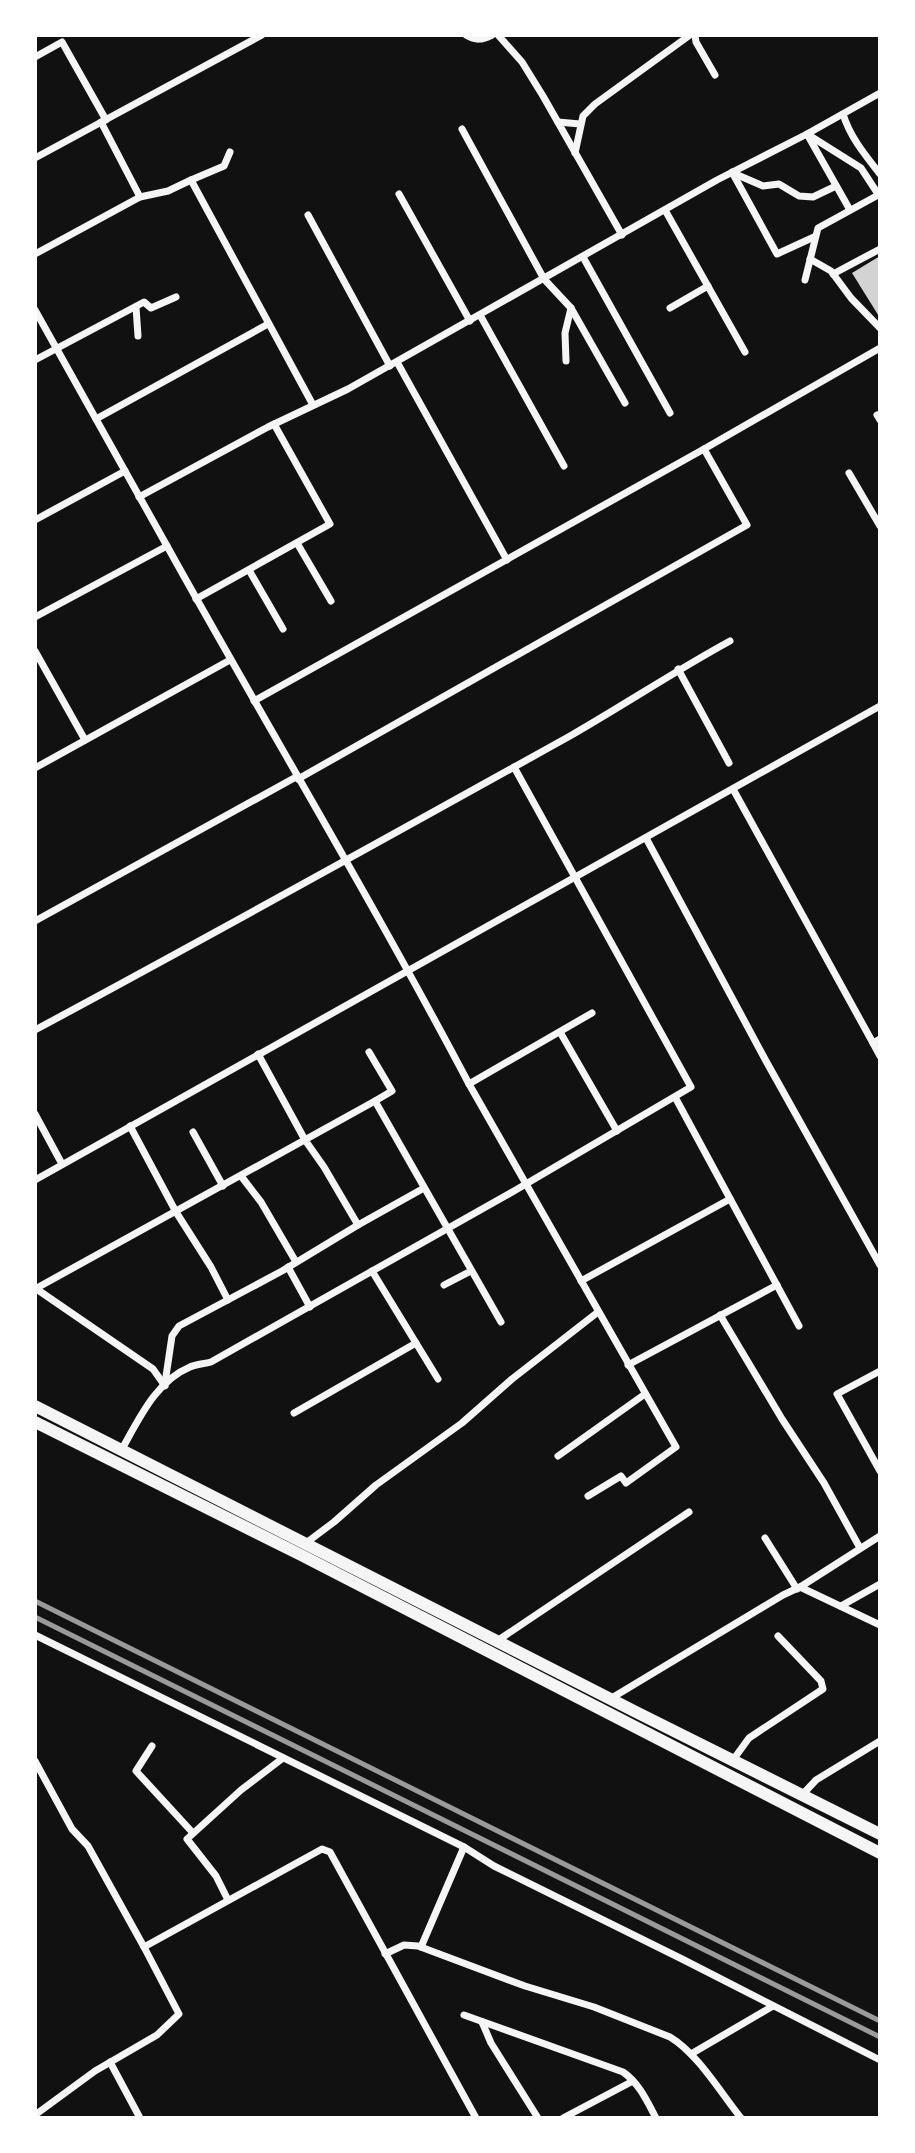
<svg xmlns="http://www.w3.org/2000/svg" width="915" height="2153" viewBox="0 0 915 2153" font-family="Helvetica,sans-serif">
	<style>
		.building { fill: #d3d3d3 }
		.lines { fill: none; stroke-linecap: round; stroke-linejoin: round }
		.minor { stroke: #f5f5f5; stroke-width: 7 }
		.primary { stroke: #f5f5f5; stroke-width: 12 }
		.rail { stroke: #9a9a9a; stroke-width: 5 }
	</style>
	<rect width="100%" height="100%" fill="#111"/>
	<!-- building -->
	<polygon class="building" points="880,256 880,318 852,273"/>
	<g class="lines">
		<!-- minor -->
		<g class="minor">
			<path d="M 466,35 C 476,41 482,40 492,35"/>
			<polyline points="498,35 522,62 543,96 622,235"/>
			<polyline points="695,35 696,42 715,75"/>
			<polyline points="35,57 62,42 106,120"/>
			<path d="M 843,114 C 850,137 865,155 880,174"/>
			<polyline points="101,122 140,197"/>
			<polyline points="558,122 580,124"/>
			<polyline points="462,129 544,279 571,308 625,403"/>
			<polyline points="230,152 224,166 191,180 313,405"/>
			<polyline points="575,153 583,116 595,104 690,35"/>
			<polyline points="35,158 262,35"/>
			<polyline points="732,172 777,254 814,237"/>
			<polyline points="733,173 763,186 779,184 799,196 813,197 836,186"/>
			<polyline points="399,194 470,321"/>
			<polyline points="665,210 745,352"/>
			<polyline points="850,210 807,134 880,93"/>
			<polyline points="308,215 390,366"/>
			<polyline points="35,254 140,197 168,191 191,180"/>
			<polyline points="583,257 670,413"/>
			<polyline points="810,259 831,271 851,298 880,328"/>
			<polyline points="833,274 880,249"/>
			<polyline points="805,280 818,228 880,194"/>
			<polyline points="136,307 138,336"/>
			<polyline points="670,308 708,286"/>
			<polyline points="35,310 167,546 35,617"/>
			<polyline points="480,315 564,466"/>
			<polyline points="35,360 144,302 151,308 176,297"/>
			<polyline points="566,361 565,333 571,308"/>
			<polyline points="397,362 507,560"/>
			<polyline points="877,415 880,420"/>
			<polyline points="96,419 268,324"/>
			<polyline points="704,449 880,348"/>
			<polyline points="849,473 880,526"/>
			<polyline points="139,497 268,427 348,389 717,180 807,134 861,168 878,194"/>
			<polyline points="35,520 125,471"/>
			<polyline points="297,543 331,601"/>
			<path d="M 167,546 C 267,726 373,902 469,1084"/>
			<polyline points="249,570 283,629"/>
			<polyline points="196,599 330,524 274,424"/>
			<polyline points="35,651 85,740"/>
			<polyline points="678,669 729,763"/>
			<polyline points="254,701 704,449 747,525 298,779"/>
			<polyline points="35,768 230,660"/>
			<polyline points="733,789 873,1043"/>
			<polyline points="646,838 766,1061 880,1265"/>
			<polyline points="35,921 296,777"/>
			<path d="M 35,1030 C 214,934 392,835 570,736 C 624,705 675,671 730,641"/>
			<polyline points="560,1032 617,1131"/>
			<polyline points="880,1039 873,1043 880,1056"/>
			<polyline points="369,1052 392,1091 375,1101 501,1322"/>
			<polyline points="258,1054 305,1140 324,1167 358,1225 424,1188"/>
			<polyline points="675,1097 799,1326"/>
			<polyline points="35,1114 62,1164"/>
			<polyline points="130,1126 176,1212 211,1267 228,1300"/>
			<polyline points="193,1132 223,1186"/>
			<polyline points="241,1176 261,1202 296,1262"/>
			<polyline points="35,1180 880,706"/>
			<polyline points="288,1267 310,1307"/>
			<polyline points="372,1271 438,1379"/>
			<polyline points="581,1281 730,1199"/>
			<polyline points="444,1285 471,1271"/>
			<polyline points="35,1288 153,1369 165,1386"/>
			<polyline points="35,1289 375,1101"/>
			<polyline points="720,1315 782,1419 824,1483 860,1548"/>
			<polyline points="628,1365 777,1285"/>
			<polyline points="880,1371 837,1394 880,1471"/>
			<polyline points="165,1383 172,1336 179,1326 282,1271 358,1225"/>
			<polyline points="294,1413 416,1343"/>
			<path d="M 122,1449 C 139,1419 156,1381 190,1367 C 196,1364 204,1364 211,1362 L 514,1191 L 691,1087 L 514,767"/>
			<polyline points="558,1456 645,1394"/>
			<polyline points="588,1496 621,1476 626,1483 676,1447 469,1084 592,1013"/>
			<polyline points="765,1538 797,1589 880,1536"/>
			<polyline points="306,1543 334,1522 376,1485 462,1423 512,1379 598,1312"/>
			<polyline points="841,1606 880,1584"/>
			<polyline points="35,1635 464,1847 494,1866 682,1959 880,2060"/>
			<polyline points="497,1641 689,1512"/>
			<polyline points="610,1699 783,1595 800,1587 880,1625"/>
			<polyline points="152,1746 136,1771 193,1833"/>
			<polyline points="733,1760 749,1738 823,1689 821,1681 778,1636"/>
			<polyline points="35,1761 72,1829 88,1846 144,1947"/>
			<polyline points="802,1795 816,1780 880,1741"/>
			<polyline points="228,1900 216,1876 187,1839 241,1790 283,1758"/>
			<polyline points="421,1947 464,1847"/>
			<path d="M 385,1954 L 404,1945 L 418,1946 L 525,1986 L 594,2007 L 670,2037 C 698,2054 720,2092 741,2118"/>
			<path d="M 464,2015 L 623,2072 C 639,2083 647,2101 656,2118"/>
			<polyline points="482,2022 491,2043 538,2118"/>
			<polyline points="691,2054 773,2006"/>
			<polyline points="110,2062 140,2118"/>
			<polyline points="35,2115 95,2071 157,2035 179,2014 144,1947 322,1849 330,1852 476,2118"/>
			<polyline points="563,2118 633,2081"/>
		</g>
		<!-- primary -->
		<g class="primary">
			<polyline points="35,1406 638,1713 880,1834"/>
			<polyline points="35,1422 301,1555 880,1853"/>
		</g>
		<!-- rail -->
		<g class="rail">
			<polyline points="35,1601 880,2021"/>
			<polyline points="35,1617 880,2037"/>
		</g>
	</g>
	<!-- border -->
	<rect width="915" height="2153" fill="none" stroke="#ffffff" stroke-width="74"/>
</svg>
